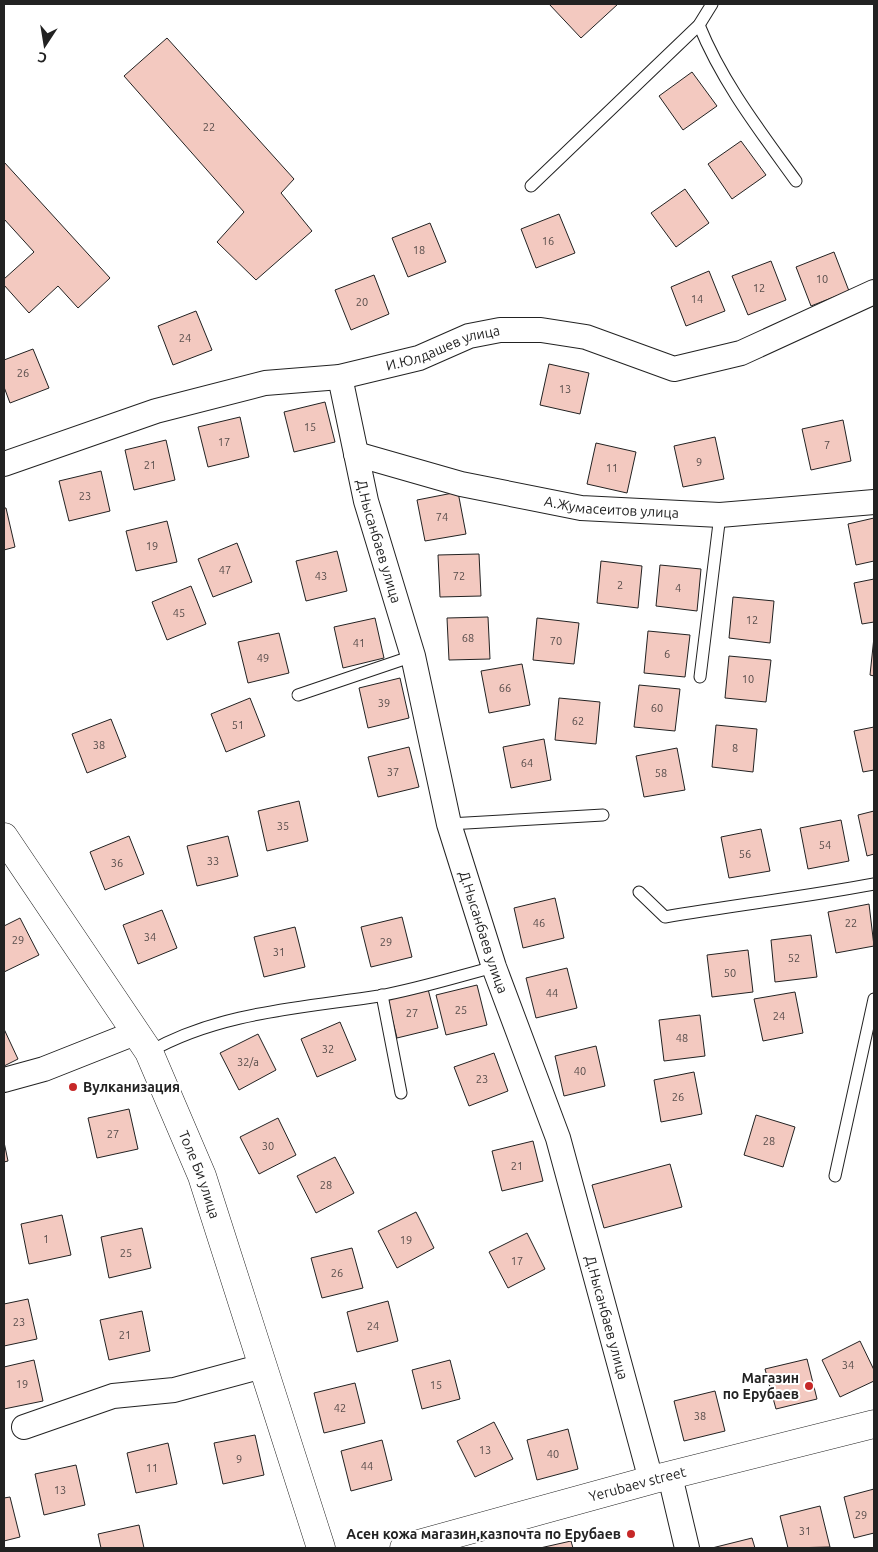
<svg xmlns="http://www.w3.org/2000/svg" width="878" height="1552" viewBox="0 0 878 1552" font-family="Ubuntu,sans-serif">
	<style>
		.building { fill: #f3c9c0; stroke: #222 }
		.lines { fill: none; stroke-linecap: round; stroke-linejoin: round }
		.service-casing { stroke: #222; stroke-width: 13 }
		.minor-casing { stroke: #222; stroke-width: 26 }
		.tertiary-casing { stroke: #222; stroke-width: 29 }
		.secondary-casing { stroke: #222; stroke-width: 29 }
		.service { stroke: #fff; stroke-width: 11 }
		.minor { stroke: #fff; stroke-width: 24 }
		.tertiary { stroke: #fff; stroke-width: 28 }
		.secondary { stroke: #fff; stroke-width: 28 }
		.poi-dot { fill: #c62828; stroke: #fff; stroke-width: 2 }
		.labels { text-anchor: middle; stroke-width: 4; stroke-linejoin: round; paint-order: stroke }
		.number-label { font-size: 11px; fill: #564c4a }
		.street-label { font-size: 14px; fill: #222; stroke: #fff }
		.poi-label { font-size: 14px; font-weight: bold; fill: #222; stroke: #fff; text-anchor: end }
	</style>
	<rect width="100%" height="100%" fill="#fff"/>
	<!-- building -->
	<g class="building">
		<polygon points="549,4 618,4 581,38"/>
		<polygon points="167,38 294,179 281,193 312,231 256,280 217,242 244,212 124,76"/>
		<polygon points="692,72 717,106 683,130 659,96"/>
		<polygon points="741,141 766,175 732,199 708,164"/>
		<polygon points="4,162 110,278 78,308 58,286 29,313 4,285 4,279 34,252 4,219"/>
		<polygon points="685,189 709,223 676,247 651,213"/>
		<polygon points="559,214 575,253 536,268 521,229"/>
		<polygon points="430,223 446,262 408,277 392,238"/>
		<polygon points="834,252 849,291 811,306 796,267"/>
		<polygon points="771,261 786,300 748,315 732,276"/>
		<polygon points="709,271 725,311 686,326 671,287"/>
		<polygon points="374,275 389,314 351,330 335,290"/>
		<polygon points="196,311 212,350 173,365 158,326"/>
		<polygon points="33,349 49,388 10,403 4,387 4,360"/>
		<polygon points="549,364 589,373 580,414 540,405"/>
		<polygon points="325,402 335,442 294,452 284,412"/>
		<polygon points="240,417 249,457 208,467 198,427"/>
		<polygon points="843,420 851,461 811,470 802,429"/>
		<polygon points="715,437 724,479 683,487 674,446"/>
		<polygon points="166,440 175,480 134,490 125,450"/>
		<polygon points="596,443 636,452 627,493 587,484"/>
		<polygon points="101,471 110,511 69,521 59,481"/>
		<polygon points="458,492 466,534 425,541 417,500"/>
		<polygon points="4,508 6,508 15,547 4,550"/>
		<polygon points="874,518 874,561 856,565 848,524"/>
		<polygon points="167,521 177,562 136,571 126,531"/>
		<polygon points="237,543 252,582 213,597 198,559"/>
		<polygon points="337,551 347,591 306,601 296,561"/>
		<polygon points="479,554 481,596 440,597 438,555"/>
		<polygon points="601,561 642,566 638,608 597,603"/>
		<polygon points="660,565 701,569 697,611 656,606"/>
		<polygon points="874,579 874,622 862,624 854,583"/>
		<polygon points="191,586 206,624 167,640 152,602"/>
		<polygon points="733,597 774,601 770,643 729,638"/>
		<polygon points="488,617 490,659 449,660 447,618"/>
		<polygon points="375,618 384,658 343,668 334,627"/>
		<polygon points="537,618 579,623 574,664 533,660"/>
		<polygon points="648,631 690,635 685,677 644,673"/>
		<polygon points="279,633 289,673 248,683 238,642"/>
		<polygon points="874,637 874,676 870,675"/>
		<polygon points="729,656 771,660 766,702 725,698"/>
		<polygon points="522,664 530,705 489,713 481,671"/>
		<polygon points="400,678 409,718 368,728 359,688"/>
		<polygon points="639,685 680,689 675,731 634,727"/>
		<polygon points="250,698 265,736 226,752 211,714"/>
		<polygon points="559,698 600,702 596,744 555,740"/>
		<polygon points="111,719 126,757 87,773 72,734"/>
		<polygon points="716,725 757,729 753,772 712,767"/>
		<polygon points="874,727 874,770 863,772 854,731"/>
		<polygon points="544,739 551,780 511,788 503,747"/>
		<polygon points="409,747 419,787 378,797 368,757"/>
		<polygon points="677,748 685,790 644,797 636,756"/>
		<polygon points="299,801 308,841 267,851 258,811"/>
		<polygon points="874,811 874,854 867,856 858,815"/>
		<polygon points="841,820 849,861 808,869 800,828"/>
		<polygon points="761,829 770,871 729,878 721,837"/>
		<polygon points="129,836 144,874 105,890 90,852"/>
		<polygon points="228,836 238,876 197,886 187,846"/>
		<polygon points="555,898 564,938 523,948 514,908"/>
		<polygon points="869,904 874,946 836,953 828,912"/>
		<polygon points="162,910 177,948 138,964 123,925"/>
		<polygon points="402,917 412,957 371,967 361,927"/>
		<polygon points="20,918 39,955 4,972 4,926"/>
		<polygon points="295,927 305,967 264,977 254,937"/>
		<polygon points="811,935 817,977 775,982 771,940"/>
		<polygon points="748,950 753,992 712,997 707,955"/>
		<polygon points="567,968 577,1008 536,1018 526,978"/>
		<polygon points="477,985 487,1025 446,1035 436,995"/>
		<polygon points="428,989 438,1028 397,1038 387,998"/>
		<polygon points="795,992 803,1033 763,1041 754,999"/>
		<polygon points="700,1015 705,1056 664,1061 659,1020"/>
		<polygon points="340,1022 356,1060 317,1077 301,1039"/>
		<polygon points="4,1029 18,1059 4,1066"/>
		<polygon points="258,1034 276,1070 239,1090 220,1053"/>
		<polygon points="596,1046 605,1086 564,1096 555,1056"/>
		<polygon points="494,1053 508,1091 469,1106 454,1067"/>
		<polygon points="694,1072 702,1114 661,1122 654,1080"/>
		<polygon points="129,1109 138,1149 97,1158 88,1118"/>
		<polygon points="756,1115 795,1127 783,1167 744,1155"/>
		<polygon points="278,1118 296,1155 259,1174 240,1137"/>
		<polygon points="533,1141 543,1181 502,1191 492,1151"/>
		<polygon points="4,1142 8,1161 4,1162"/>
		<polygon points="335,1157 354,1193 316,1213 297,1176"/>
		<polygon points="670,1164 682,1207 604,1228 592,1185"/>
		<polygon points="416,1212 434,1248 397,1268 378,1231"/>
		<polygon points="62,1215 71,1255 29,1264 21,1224"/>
		<polygon points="142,1228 151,1268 109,1278 101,1237"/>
		<polygon points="527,1233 545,1269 508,1288 489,1252"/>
		<polygon points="352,1248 363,1288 322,1298 311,1258"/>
		<polygon points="28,1299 37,1339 4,1346 4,1304"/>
		<polygon points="388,1301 398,1341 357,1352 347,1312"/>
		<polygon points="142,1311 150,1351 109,1360 100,1320"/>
		<polygon points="860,1341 874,1370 874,1381 840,1397 822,1360"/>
		<polygon points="807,1359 817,1399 776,1409 765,1369"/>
		<polygon points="34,1360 43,1401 4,1409 4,1367"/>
		<polygon points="450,1360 460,1399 422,1409 412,1370"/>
		<polygon points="355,1383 365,1423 324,1433 314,1393"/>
		<polygon points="715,1391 725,1431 684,1441 674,1401"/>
		<polygon points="494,1422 513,1459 475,1477 457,1441"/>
		<polygon points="568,1429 578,1469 537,1480 527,1440"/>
		<polygon points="255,1435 264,1475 223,1484 214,1443"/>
		<polygon points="382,1440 392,1480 351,1491 341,1451"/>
		<polygon points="168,1443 177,1484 136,1493 127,1453"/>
		<polygon points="76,1465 85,1505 44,1515 35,1474"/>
		<polygon points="874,1489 874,1533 854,1538 844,1497"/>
		<polygon points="10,1497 20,1537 4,1541 4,1498"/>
		<polygon points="820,1506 830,1547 788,1548 780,1516"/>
		<polygon points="139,1525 144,1548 101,1548 98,1534"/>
		<polygon points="752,1538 755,1548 712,1548"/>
		<polygon points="571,1541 573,1548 540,1548"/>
	</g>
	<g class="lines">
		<defs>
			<g id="service">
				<path d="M 699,25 C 722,82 760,131 796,181"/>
				<polyline points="531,186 699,25 712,4"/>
				<polyline points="700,677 720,515"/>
				<polyline points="298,695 413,656"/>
				<polyline points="449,824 603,815"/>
				<path d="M 639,892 L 665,917 C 735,905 805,897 874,884"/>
				<polyline points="382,995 401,1093"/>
				<path d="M 149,1052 C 219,1012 301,1008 379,996 C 418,989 456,977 494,967"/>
				<polyline points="835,1176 874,999"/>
			</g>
			<g id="minor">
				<path id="s1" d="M 340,377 L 366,501 L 413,656 L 449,824 L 494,967 L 558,1138 L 651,1480"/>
				<path id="s2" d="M 356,454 L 461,484 L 581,508 L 720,515 L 874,502"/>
				<path id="s3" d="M 4,464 L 156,411 L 265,383 L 340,377 L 419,358 L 469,336 L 500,330 L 541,330 L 586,337 L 674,369 L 741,353 L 874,292"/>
				<polyline points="4,1080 44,1069 135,1033"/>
				<polyline points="24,1427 113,1396 174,1390 263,1366"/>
				<polyline points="670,1476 687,1548"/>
			</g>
			<g id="tertiary">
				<path id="s4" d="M 4,837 L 149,1052 L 202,1176 L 321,1548"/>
			</g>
			<g id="secondary">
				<path id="s5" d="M 404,1548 L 651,1480 L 874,1424"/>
			</g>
		</defs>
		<!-- service casing -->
		<use href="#service" class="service-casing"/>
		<!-- minor casing -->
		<use href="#minor" class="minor-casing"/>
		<!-- tertiary casing -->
		<use href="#tertiary" class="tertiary-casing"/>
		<!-- secondary casing -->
		<use href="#secondary" class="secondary-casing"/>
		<!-- service -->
		<use href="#service" class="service"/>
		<!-- minor -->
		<use href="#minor" class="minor"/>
		<!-- tertiary -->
		<use href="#tertiary" class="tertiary"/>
		<!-- secondary -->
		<use href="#secondary" class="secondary"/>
	</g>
	<!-- markers -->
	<g class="poi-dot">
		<circle cx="73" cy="1087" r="5"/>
		<circle cx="809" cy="1386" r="5"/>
		<circle cx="631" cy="1534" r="5"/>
	</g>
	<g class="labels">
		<!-- number labels -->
		<g class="number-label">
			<text x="209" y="131">22</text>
			<text x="548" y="245">16</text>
			<text x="419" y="254">18</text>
			<text x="822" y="283">10</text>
			<text x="759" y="292">12</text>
			<text x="697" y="303">14</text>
			<text x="362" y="306">20</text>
			<text x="185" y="342">24</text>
			<text x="23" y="377">26</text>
			<text x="565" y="393">13</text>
			<text x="310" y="431">15</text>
			<text x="224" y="446">17</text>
			<text x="827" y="449">7</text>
			<text x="699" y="466">9</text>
			<text x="150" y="469">21</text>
			<text x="612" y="472">11</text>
			<text x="85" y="500">23</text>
			<text x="442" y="521">74</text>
			<text x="152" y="550">19</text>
			<text x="225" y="574">47</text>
			<text x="321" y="580">43</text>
			<text x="459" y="580">72</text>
			<text x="620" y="589">2</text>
			<text x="678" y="592">4</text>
			<text x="179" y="617">45</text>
			<text x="752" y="624">12</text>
			<text x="468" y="642">68</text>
			<text x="556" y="645">70</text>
			<text x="359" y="647">41</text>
			<text x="667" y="658">6</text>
			<text x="263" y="662">49</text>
			<text x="748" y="683">10</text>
			<text x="505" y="692">66</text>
			<text x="384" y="707">39</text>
			<text x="657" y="712">60</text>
			<text x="578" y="725">62</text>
			<text x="238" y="729">51</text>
			<text x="99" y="749">38</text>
			<text x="735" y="752">8</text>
			<text x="527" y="767">64</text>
			<text x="393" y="776">37</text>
			<text x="661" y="777">58</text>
			<text x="283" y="830">35</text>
			<text x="825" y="849">54</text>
			<text x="745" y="858">56</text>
			<text x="213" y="865">33</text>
			<text x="117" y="867">36</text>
			<text x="539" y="927">46</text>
			<text x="851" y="927">22</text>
			<text x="150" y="941">34</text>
			<text x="18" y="944">29</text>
			<text x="386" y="946">29</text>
			<text x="279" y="956">31</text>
			<text x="794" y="962">52</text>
			<text x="730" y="977">50</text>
			<text x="552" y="997">44</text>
			<text x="461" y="1014">25</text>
			<text x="412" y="1017">27</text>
			<text x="779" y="1020">24</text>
			<text x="682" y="1042">48</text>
			<text x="328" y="1053">32</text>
			<text x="248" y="1066">32/a</text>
			<text x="580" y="1075">40</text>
			<text x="482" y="1083">23</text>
			<text x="678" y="1101">26</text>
			<text x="113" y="1138">27</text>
			<text x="769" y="1145">28</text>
			<text x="268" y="1150">30</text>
			<text x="517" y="1170">21</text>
			<text x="326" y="1189">28</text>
			<text x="46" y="1243">1</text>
			<text x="406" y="1244">19</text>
			<text x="126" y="1257">25</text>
			<text x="517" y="1265">17</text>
			<text x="337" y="1277">26</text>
			<text x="19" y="1326">23</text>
			<text x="373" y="1330">24</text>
			<text x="125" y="1339">21</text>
			<text x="848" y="1369">34</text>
			<text x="22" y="1388">19</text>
			<text x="436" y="1389">15</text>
			<text x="340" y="1412">42</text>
			<text x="700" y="1420">38</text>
			<text x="485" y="1454">13</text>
			<text x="553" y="1458">40</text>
			<text x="239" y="1463">9</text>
			<text x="367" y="1470">44</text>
			<text x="152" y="1472">11</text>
			<text x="60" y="1494">13</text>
			<text x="861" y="1519">29</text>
			<text x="805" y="1535">31</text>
		</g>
		<!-- street labels -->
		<g class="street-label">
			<text dy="5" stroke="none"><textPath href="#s3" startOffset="456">И.Юлдашев улица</textPath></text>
			<text dy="5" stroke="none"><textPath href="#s2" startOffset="262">А.Жумасеитов улица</textPath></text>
			<text dy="5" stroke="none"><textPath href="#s1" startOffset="169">Д.Нысанбаев улица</textPath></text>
			<text dy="5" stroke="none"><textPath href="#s1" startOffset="574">Д.Нысанбаев улица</textPath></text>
			<text dy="5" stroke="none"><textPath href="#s4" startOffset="392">Толе Би улица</textPath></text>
			<text dy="5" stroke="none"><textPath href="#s1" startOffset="979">Д.Нысанбаев улица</textPath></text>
			<text dy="5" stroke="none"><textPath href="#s5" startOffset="242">Yerubaev street</textPath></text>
		</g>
		<!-- poi labels -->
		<g class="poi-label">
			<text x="83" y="1092" text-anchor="start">Вулканизация</text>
			<text x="799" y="1383">Магазин<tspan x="799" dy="16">по Ерубаев</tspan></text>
			<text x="621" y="1539">Асен кожа магазин,казпочта по Ерубаев</text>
		</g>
	</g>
	<!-- border -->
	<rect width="878" height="1552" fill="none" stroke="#222222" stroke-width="10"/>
	<!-- north arrow -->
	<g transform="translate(45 45) rotate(192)" stroke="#ffffff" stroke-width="4" paint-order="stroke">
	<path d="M0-4L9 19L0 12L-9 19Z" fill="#222222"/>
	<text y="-8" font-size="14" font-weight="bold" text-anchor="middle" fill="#222222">С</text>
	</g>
</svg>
